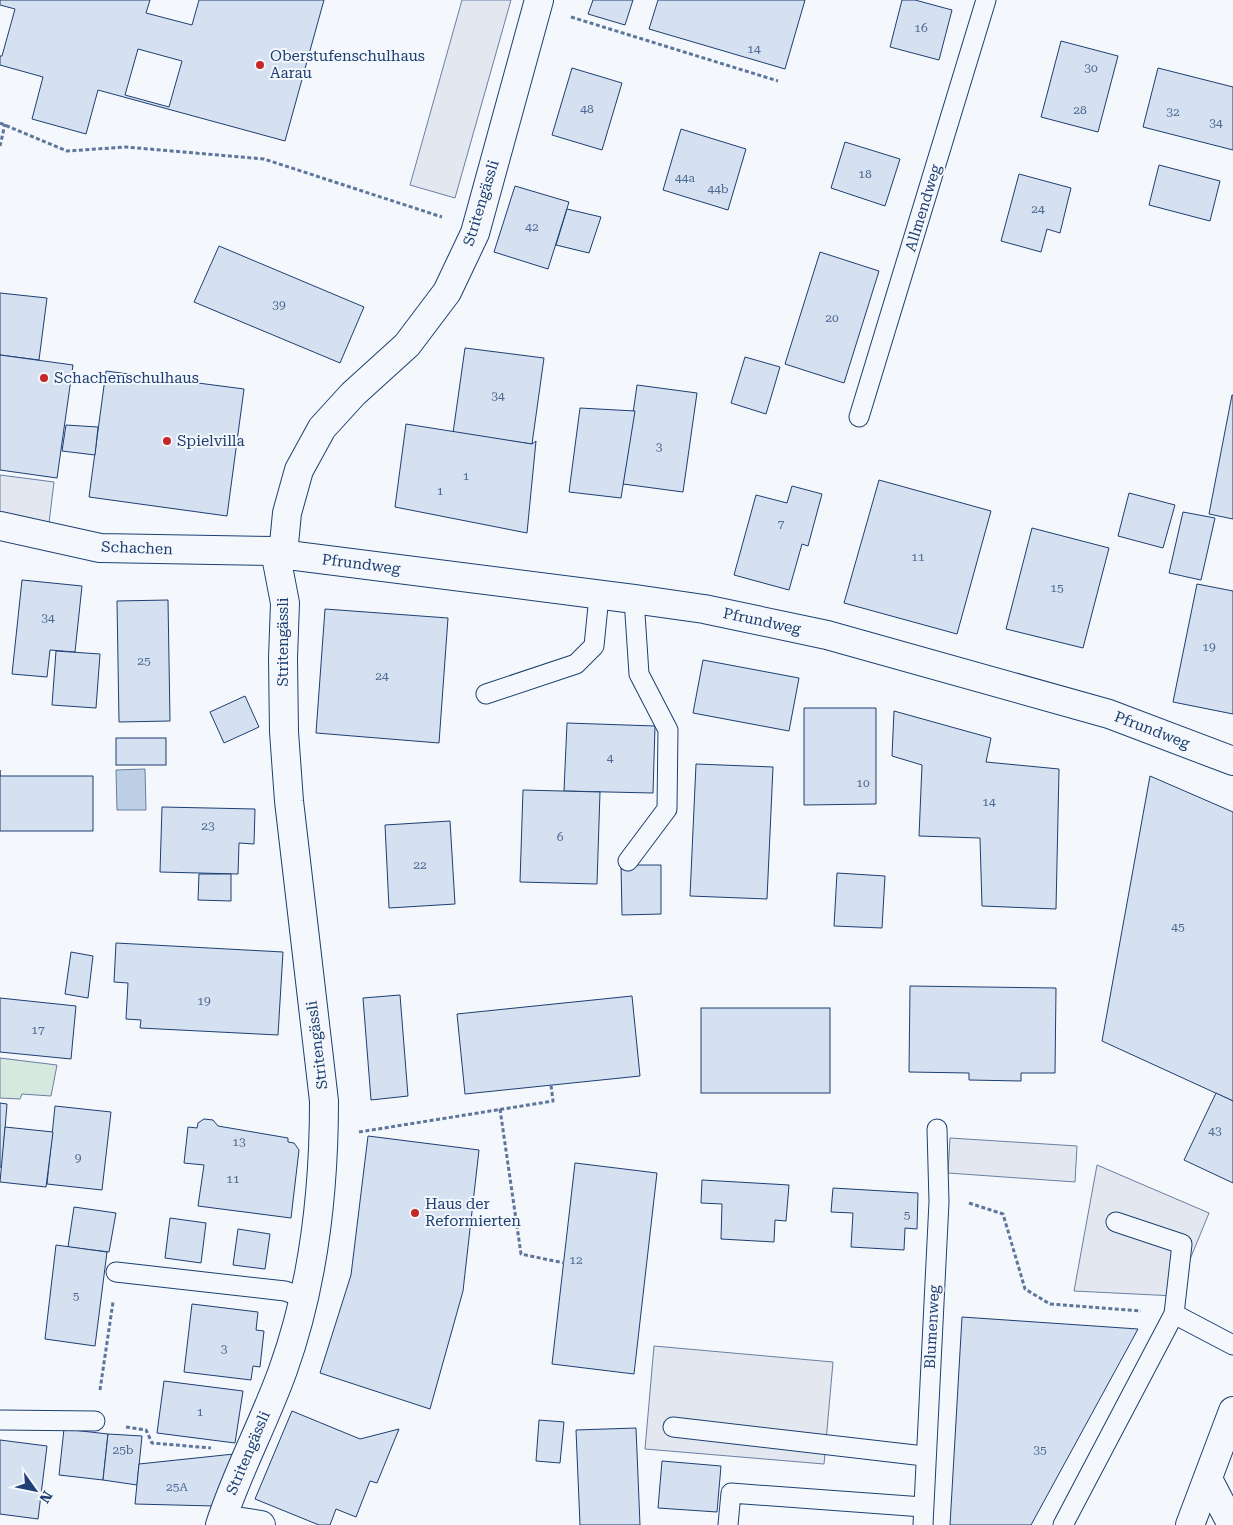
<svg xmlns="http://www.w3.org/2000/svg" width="1233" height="1525" viewBox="0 0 1233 1525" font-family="'Roboto Serif',serif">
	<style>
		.green { fill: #d7e8df; stroke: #687fa3 }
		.parking { fill: #e3e8f0; stroke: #687fa3 }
		.water { fill: #bed0e5; stroke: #687fa3 }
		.building { fill: #d5e0f0; stroke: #1d3f73; fill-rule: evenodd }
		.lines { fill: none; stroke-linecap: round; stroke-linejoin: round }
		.service-casing { stroke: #1d3f73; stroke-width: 21 }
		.minor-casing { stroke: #1d3f73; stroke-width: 30 }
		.secondary-casing { stroke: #1d3f73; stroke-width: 30 }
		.primary-casing { stroke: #1d3f73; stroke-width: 30 }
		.path { stroke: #5e769c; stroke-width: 3; stroke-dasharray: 4 2.5; stroke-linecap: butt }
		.service { stroke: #f4f7fb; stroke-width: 19 }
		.minor { stroke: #f4f7fb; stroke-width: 28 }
		.secondary { stroke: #f4f7fb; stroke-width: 28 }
		.primary { stroke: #f4f7fb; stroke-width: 28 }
		.poi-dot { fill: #c62828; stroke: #f4f7fb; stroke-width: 2 }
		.labels { text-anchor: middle; stroke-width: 4; stroke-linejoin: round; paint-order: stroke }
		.number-label { font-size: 12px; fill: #4b6792 }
		.poi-label { font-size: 15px; fill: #1d3f73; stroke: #f4f7fb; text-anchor: start }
		.street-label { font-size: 15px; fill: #1d3f73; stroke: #f4f7fb }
	</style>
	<rect width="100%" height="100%" fill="#f4f7fb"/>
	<!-- green -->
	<polygon class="green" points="0,1058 57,1065 51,1096 22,1094 20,1099 0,1098"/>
	<!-- parking -->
	<g class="parking">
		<polygon points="462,0 511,0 455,198 410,185"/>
		<polygon points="0,475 54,482 49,523 0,515"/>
		<polygon points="950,1138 1077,1146 1075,1182 948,1173"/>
		<polygon points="1097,1165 1209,1213 1175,1296 1074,1291"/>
		<polygon points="654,1346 833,1362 824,1464 645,1449"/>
	</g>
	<!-- water -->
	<polygon class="water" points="145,769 146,810 117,810 116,770"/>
	<!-- building -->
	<g class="building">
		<path d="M 0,0 L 150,0 L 146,13 L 192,25 L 199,0 L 324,0 L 285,141 L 98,90 L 86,134 L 32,119 L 43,77 L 0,65 L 0,56 L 2,56 L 15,9 L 0,5 ZM 138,49 L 182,61 L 169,107 L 125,95 Z"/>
		<polygon points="593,0 633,0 625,25 588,14"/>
		<polygon points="658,0 805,0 785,69 649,29"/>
		<polygon points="902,0 915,0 952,10 939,60 890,47"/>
		<polygon points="1061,41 1118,56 1098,132 1041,117"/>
		<polygon points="572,68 622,83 602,150 552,135"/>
		<polygon points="1158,68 1233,87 1233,150 1143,127"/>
		<polygon points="681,129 746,149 728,210 663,190"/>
		<polygon points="845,142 900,159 885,206 831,188"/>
		<polygon points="1159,165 1220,181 1210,221 1149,205"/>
		<polygon points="1019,174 1071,188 1060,233 1047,229 1041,252 1001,241"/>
		<polygon points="515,186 569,202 548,269 494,252"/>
		<polygon points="567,209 601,217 589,253 556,245"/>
		<polygon points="219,246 364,307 340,363 194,302"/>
		<polygon points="820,252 879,271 844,383 785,364"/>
		<polygon points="0,293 47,298 39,360 0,355"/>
		<polygon points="465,348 544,358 532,444 453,433"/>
		<polygon points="0,355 73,365 57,478 0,470"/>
		<polygon points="745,357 780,367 766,414 731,403"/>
		<polygon points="106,371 244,389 227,516 89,497"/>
		<polygon points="637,385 697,393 683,492 623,484"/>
		<polygon points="1232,395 1233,395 1233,519 1209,514"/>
		<polygon points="580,408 635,411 621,498 569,492"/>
		<polygon points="406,424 532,444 536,441 527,533 395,507"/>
		<polygon points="66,425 98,427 95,455 62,451"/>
		<polygon points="879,480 991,511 957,634 844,603"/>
		<polygon points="792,486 822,494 808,546 802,544 789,590 734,575 756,495 787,503"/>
		<polygon points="1129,493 1175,505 1163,548 1118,536"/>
		<polygon points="1183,512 1215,518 1201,580 1169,573"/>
		<polygon points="1032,528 1109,548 1083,648 1006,629"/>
		<polygon points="22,580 82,586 75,652 50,650 47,677 12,674"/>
		<polygon points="1197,584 1233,591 1233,714 1173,702"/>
		<polygon points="168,600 170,721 119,722 117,601"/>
		<polygon points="325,609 448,618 439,743 316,733"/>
		<polygon points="56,651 100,654 96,708 52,705"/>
		<polygon points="703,660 799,678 789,731 693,713"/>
		<polygon points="245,696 259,727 224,743 210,712"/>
		<polygon points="804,708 876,708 876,804 804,805"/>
		<polygon points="894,711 991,738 986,762 1059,769 1056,909 982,906 980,838 919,836 922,765 892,756"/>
		<polygon points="567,723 655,726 653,793 564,791"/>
		<rect x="116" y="738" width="50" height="27"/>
		<polygon points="696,764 773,767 767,899 690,896"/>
		<polygon points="0,770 0,776 93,776 93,831 0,831"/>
		<polygon points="1150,776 1233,812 1233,1101 1102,1041"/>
		<polygon points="523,790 600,792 597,884 520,882"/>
		<polygon points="162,807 255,809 254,844 239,843 238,874 160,872"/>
		<polygon points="450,821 455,904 389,908 385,825"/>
		<polygon points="621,865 661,865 661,914 622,915"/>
		<polygon points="837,873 885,876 882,928 834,926"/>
		<polygon points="199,874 231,874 231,901 198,900"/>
		<polygon points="116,943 283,952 278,1035 140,1028 141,1020 126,1019 128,983 114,982"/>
		<polygon points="71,952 93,956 88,998 65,994"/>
		<polygon points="910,986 1056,988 1055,1073 1021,1073 1021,1081 969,1080 969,1073 909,1072"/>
		<polygon points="400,995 408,1096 371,1100 363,998"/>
		<polygon points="632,996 640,1076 465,1094 457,1014"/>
		<polygon points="0,998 76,1006 71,1059 0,1052"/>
		<rect x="701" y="1008" width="129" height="85"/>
		<polygon points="1216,1093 1233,1101 1233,1183 1184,1160"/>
		<polygon points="0,1103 7,1104 2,1167 0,1167"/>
		<polygon points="55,1106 111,1112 102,1190 47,1184"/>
		<polygon points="204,1119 213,1120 218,1126 288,1138 288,1142 294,1143 299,1150 291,1218 198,1206 204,1165 184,1163 188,1127 197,1128 198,1123"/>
		<polygon points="5,1127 53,1132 46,1187 0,1182"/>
		<polygon points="368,1136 479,1150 463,1291 430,1409 320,1373 351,1275"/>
		<polygon points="575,1163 657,1173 634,1374 552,1364"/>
		<polygon points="702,1180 789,1185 786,1221 775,1220 774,1242 721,1239 722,1204 701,1203"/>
		<polygon points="833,1188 918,1193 917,1229 905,1228 904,1250 851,1247 853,1213 831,1212"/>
		<polygon points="74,1207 116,1213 109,1252 68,1247"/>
		<polygon points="170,1218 206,1223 201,1263 165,1258"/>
		<polygon points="238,1229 270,1234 265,1269 233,1265"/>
		<polygon points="56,1245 107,1252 95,1346 45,1339"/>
		<polygon points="192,1304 258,1312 256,1330 264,1331 260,1367 253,1366 251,1380 184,1372"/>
		<polygon points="962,1317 1138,1329 1031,1525 950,1525"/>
		<polygon points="164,1381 243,1391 235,1443 157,1433"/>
		<polygon points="292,1411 360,1439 399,1429 377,1483 370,1481 356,1517 336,1509 330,1525 319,1525 255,1499"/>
		<polygon points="539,1420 564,1422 560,1463 536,1461"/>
		<polygon points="636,1428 640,1525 580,1525 576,1430"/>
		<polygon points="64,1429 108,1434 103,1480 59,1475"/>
		<polygon points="108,1434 142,1436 137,1485 103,1480"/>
		<polygon points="0,1440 47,1446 38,1519 0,1514"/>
		<polygon points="234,1454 214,1506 135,1504 139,1464"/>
		<polygon points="662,1461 721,1466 717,1512 658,1508"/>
	</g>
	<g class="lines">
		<defs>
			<g id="service">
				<polyline points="859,417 986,0"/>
				<polyline points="486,694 576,664 594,646 599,596"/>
				<polyline points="628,861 667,809 668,730 639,674 634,599"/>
				<polyline points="116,1272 285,1291 305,1298"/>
				<polyline points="1174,1314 1233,1345"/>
				<polyline points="0,1420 95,1421"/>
				<polyline points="673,1427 924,1456"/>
				<polyline points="728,1525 731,1493 923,1507"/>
				<polyline points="923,1525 939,1202 937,1129"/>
				<polyline points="1063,1525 1174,1314 1182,1244 1116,1222"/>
			</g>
			<g id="minor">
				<polyline points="0,526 100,548 275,551 280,554 634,599 704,609 827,635 1109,714 1233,761"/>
				<polyline points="283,554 287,513 299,470 322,428 353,394 407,345 447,292 475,233 539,0"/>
				<path d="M 220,1525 C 237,1472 264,1423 283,1370 C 314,1284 324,1192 324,1101 L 289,801 L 284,732 L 283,658 L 285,603 L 275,551"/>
				<polyline points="227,1525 242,1522 261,1525"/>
			</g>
			<polyline id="secondary" points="1208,1479 1232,1525"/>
			<polyline id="primary" points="1190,1525 1233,1411"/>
		</defs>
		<!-- service casing -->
		<use href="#service" class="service-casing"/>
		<!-- minor casing -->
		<use href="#minor" class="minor-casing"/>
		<!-- secondary casing -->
		<use href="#secondary" class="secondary-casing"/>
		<!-- primary casing -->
		<use href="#primary" class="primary-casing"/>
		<!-- path -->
		<g class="path">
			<polyline points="571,17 778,81"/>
			<polyline points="0,123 67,151 126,147 264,159 442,217"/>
			<polyline points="0,146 5,124"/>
			<polyline points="500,1109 521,1254 564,1263"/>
			<polyline points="359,1132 553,1101 551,1085"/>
			<polyline points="969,1203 1003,1214 1025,1289 1050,1304 1141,1311"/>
			<polyline points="100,1390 113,1302"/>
			<polyline points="126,1427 146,1430 152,1443 211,1448"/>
		</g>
		<!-- service -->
		<use href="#service" class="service"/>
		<!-- minor -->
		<use href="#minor" class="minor"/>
		<!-- secondary -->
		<use href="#secondary" class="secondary"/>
		<!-- primary -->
		<use href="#primary" class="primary"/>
	</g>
	<!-- markers -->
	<g class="poi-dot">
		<circle cx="260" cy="65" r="5"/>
		<circle cx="44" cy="378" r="5"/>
		<circle cx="167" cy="441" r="5"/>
		<circle cx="415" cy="1213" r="5"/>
	</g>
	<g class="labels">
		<!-- number labels -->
		<g class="number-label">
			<text x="921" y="32">16</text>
			<text x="754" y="53">14</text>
			<text x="1091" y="72">30</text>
			<text x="587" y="113">48</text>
			<text x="1080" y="114">28</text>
			<text x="1173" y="116">32</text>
			<text x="1216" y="127">34</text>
			<text x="865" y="178">18</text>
			<text x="685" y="182">44a</text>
			<text x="718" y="193">44b</text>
			<text x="1038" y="213">24</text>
			<text x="532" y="231">42</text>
			<text x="279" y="309">39</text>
			<text x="832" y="322">20</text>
			<text x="498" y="400">34</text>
			<text x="659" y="451">3</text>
			<text x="466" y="480">1</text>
			<text x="440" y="495">1</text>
			<text x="781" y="528">7</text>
			<text x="918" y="561">11</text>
			<text x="1057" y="592">15</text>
			<text x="48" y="622">34</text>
			<text x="1209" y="651">19</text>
			<text x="144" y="665">25</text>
			<text x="382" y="680">24</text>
			<text x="610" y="762">4</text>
			<text x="863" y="787">10</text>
			<text x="989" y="806">14</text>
			<text x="208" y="830">23</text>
			<text x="560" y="841">6</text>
			<text x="420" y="869">22</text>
			<text x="1178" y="931">45</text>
			<text x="204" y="1005">19</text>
			<text x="38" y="1034">17</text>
			<text x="1215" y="1135">43</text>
			<text x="239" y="1146">13</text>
			<text x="78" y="1162">9</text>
			<text x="233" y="1183">11</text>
			<text x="907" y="1219">5</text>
			<text x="576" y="1264">12</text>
			<text x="76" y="1300">5</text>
			<text x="224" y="1353">3</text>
			<text x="200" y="1416">1</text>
			<text x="123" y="1454">25b</text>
			<text x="1040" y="1454">35</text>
			<text x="177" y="1491">25A</text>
		</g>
		<!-- poi labels -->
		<g class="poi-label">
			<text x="270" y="61">Oberstufenschulhaus<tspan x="270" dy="17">Aarau</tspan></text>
			<text x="54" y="383">Schachenschulhaus</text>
			<text x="177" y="446">Spielvilla</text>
			<text x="425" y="1209">Haus der<tspan x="425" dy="17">Reformierten</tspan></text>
		</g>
		<!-- street labels -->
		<g class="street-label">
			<text transform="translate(481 203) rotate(-73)" y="5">Stritengässli</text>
			<text transform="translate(923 208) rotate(-73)" y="5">Allmendweg</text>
			<text transform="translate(137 548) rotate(2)" y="5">Schachen</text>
			<text transform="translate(361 564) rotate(7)" y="5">Pfrundweg</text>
			<text transform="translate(762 621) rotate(12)" y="5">Pfrundweg</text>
			<text transform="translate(283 642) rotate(-90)" y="5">Stritengässli</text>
			<text transform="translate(1152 730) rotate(21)" y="5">Pfrundweg</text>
			<text transform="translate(317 1045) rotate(-97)" y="5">Stritengässli</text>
			<text transform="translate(932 1327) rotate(-87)" y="5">Blumenweg</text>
			<text transform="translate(248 1453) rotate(-67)" y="5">Stritengässli</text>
		</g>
	</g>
	<!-- north arrow -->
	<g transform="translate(35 1490) rotate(123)" stroke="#f4f7fb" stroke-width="4" paint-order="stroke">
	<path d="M0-4L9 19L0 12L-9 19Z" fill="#1d3f73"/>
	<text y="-8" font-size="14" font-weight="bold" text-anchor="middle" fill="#1d3f73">N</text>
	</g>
</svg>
